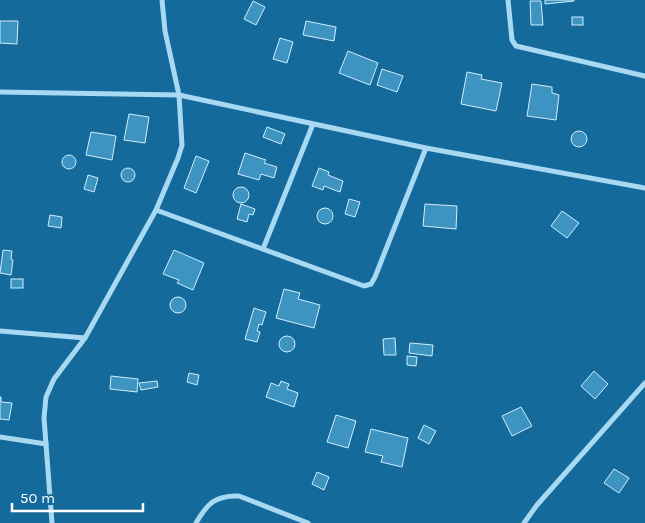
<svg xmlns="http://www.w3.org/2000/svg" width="645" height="523" viewBox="0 0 645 523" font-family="Karla,sans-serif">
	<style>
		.building { fill: #3d94c1; stroke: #d0eefd }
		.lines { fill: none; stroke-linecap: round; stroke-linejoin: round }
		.minor { stroke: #a8d9f3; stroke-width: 5 }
	</style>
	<rect width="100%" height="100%" fill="#146a9b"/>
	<!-- building -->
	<g class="building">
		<polygon points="545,0 574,0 574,1 545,4"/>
		<polygon points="253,1 265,7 256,25 244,19"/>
		<polygon points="530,1 541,1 543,25 531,25"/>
		<rect x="572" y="17" width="11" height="8"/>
		<polygon points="0,21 18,21 17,44 0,43"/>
		<polygon points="306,21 336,27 334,41 303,35"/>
		<polygon points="280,38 293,42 287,63 273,59"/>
		<polygon points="348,51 378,63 370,85 339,73"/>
		<polygon points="382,69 403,76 397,92 377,85"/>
		<polygon points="467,72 482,75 481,79 502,83 496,111 461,104"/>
		<polygon points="532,84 552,87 552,93 559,95 556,120 527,116"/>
		<polygon points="129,114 149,117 145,143 124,140"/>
		<polygon points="267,127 285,134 281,144 263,137"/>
		<circle cx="579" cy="139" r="8"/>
		<polygon points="91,132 116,136 112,160 86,155"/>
		<polygon points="245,153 266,160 264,163 277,167 274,178 261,174 259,180 238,174"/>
		<circle cx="69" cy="162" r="7"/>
		<polygon points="196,156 209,161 196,193 184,188"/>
		<polygon points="319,168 329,172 328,175 343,181 340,192 324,186 323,190 312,186"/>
		<circle cx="128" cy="175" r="7"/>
		<polygon points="88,175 98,178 94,192 84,189"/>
		<circle cx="241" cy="195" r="8"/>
		<polygon points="349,199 360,202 355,217 345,214"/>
		<polygon points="241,204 255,209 253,215 249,214 247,222 237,219"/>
		<polygon points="425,204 457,206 456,229 423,226"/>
		<circle cx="325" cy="216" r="8"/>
		<polygon points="562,211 579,223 567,238 551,226"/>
		<polygon points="50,215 62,217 61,228 48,226"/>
		<polygon points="3,250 12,251 11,259 13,260 11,275 0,273"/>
		<polygon points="174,250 204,263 193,290 177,283 179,280 163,274"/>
		<rect x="11" y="279" width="12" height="9"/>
		<polygon points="284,289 300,293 298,299 320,305 314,328 276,318"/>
		<circle cx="178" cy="305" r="8"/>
		<polygon points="254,308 266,312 262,325 259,324 257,331 260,332 257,342 245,339"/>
		<circle cx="287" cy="344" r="8"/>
		<polygon points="395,338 396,355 384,355 383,339"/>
		<polygon points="410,343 433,345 432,356 409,353"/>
		<polygon points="407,356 417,357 416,366 407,365"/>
		<polygon points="594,371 608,384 595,399 581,386"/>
		<polygon points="189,373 199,375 197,385 187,382"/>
		<polygon points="111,376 138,379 137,392 110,389"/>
		<polygon points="157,381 158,387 141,390 139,383"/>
		<polygon points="281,381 289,384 287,389 298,393 294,407 266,397 271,383 279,386"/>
		<polygon points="0,397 1,397 1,402 12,403 9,420 0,419"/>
		<polygon points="521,407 532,426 512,436 502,416"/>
		<polygon points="336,415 356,421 348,448 327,442"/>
		<polygon points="424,425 436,431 429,444 418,438"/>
		<polygon points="371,429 408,438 402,467 381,462 383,456 365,452"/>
		<polygon points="614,469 629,478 619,493 604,483"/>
		<polygon points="317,472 329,477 324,490 312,484"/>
	</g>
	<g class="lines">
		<!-- minor -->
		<g class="minor">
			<polyline points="508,0 512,40 516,46 645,76"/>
			<polyline points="0,92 179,95 426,148 645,188"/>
			<polyline points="156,210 364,286 371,284 375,277 426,148"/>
			<polyline points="263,249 313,124"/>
			<polyline points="0,331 85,338"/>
			<polyline points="0,437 46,444"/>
			<polyline points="52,523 46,444 44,418 46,397 54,379 85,338 156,210 178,158 182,145 179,95 165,31 162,0"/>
			<path d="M 196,523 C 207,504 215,495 239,496 L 308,523"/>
			<polyline points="524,523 537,505 645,383"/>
		</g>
	</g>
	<!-- scale -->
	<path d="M12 503v8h131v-8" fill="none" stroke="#ffffff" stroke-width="2.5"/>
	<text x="20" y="503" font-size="15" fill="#ffffff" stroke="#146a9b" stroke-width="4" paint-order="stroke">50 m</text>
</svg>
